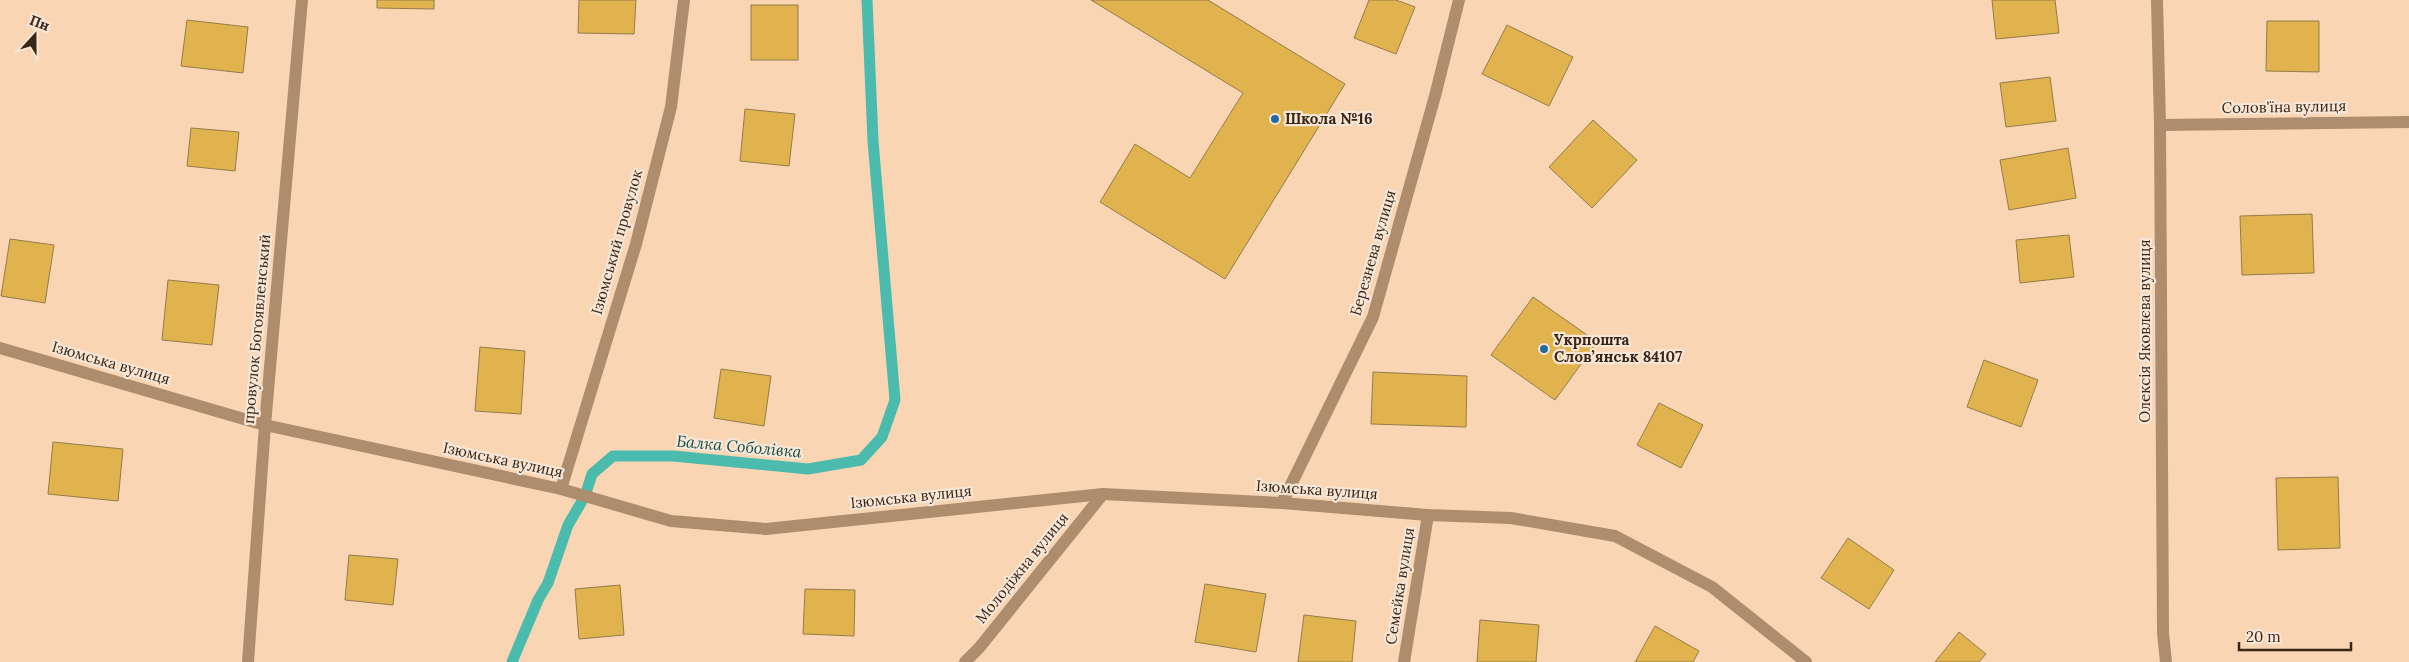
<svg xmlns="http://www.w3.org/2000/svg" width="2409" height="662" viewBox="0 0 2409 662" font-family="Lora,serif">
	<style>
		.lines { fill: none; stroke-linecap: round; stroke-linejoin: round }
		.stream { stroke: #4abbad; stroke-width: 11 }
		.building { fill: #e1b34e; stroke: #947c4a }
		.street { stroke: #ad8d6e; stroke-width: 12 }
		.poi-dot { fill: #236b9f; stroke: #f8e6d6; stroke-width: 2 }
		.labels { text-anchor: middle; stroke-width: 4.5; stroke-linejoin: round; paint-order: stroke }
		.street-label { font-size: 15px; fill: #382717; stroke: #f8e6d6 }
		.poi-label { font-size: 15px; font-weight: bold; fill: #382717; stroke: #f8e6d6; text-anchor: start }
		.water-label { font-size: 16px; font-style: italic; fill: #0a4e47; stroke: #f8e6d6 }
	</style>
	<rect width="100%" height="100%" fill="#f9d5b4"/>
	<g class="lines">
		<!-- stream -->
		<polyline class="stream" points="512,662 538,600 548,583 568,525 585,496 592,474 613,456 673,456 808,469 861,460 882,437 895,400 873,141 867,0"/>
	</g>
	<!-- building -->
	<g class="building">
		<polygon points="377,0 434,0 434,9 377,8"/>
		<polygon points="579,0 636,0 634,34 578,33"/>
		<polygon points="1091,0 1208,0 1345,84 1225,279 1100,202 1135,144 1190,178 1243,93"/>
		<polygon points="1369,0 1396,0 1415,7 1396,54 1354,38"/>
		<polygon points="1992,0 2055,0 2059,33 1996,39"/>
		<rect x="751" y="5" width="47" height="55"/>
		<polygon points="187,20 248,27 243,73 181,66"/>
		<polygon points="2267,21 2319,21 2319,72 2266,71"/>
		<polygon points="1507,25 1573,57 1549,106 1482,74"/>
		<polygon points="2050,77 2056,121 2006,127 2000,83"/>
		<polygon points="745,109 795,114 789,166 740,161"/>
		<polygon points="1593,120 1637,160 1592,208 1549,167"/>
		<polygon points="191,128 239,132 235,171 187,166"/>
		<polygon points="2068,148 2076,198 2009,210 2000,160"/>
		<polygon points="2312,214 2314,273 2242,275 2240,216"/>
		<polygon points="2069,235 2074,277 2020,283 2016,240"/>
		<polygon points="10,239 54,245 45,303 1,296"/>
		<polygon points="168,280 219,285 212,345 162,340"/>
		<polygon points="1533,297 1597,342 1555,400 1491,355"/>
		<polygon points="480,347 525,351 521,414 475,411"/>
		<polygon points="1984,360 2038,380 2021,427 1967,407"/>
		<polygon points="721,369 771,376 764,426 714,418"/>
		<polygon points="1373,372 1467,376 1466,427 1371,424"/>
		<polygon points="1659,403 1703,425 1681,468 1637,445"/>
		<polygon points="53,442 123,449 118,501 48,494"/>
		<polygon points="2338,477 2340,548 2278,550 2276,478"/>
		<polygon points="1848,538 1894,570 1869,609 1821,578"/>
		<polygon points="349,555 398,559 393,605 345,600"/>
		<polygon points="1205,584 1266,594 1256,652 1195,642"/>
		<polygon points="620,585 624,635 579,639 575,589"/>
		<polygon points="805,589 855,590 854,636 803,634"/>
		<polygon points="1304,615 1356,621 1352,662 1298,662"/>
		<polygon points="1480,620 1539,625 1536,662 1477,662"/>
		<polygon points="1655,626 1699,651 1693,662 1635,662"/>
		<polygon points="1959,632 1986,654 1979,662 1935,662"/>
	</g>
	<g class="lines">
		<!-- street -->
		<g class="street">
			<polyline points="2157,0 2160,125 2163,633 2166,662"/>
			<polyline points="2160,125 2409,122"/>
			<polyline points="0,348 265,425 561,489 671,521 766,529 1103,494 1282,503 1428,515 1511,518 1615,536 1712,587 1806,662"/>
			<polyline points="561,489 636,244 671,107 684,0"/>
			<polyline points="1282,503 1373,317 1435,96 1459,0"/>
			<polyline points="248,662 265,425 302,0"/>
			<polyline points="965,662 979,648 1103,494"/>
			<polyline points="1404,662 1428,515"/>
		</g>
	</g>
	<!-- markers -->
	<g class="poi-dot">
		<circle cx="1275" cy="119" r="5"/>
		<circle cx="1544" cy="349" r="5"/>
	</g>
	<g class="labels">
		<!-- street labels -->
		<g class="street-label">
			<text transform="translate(2284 107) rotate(-1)" y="5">Солов'їна вулиця</text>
			<text transform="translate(617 242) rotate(-74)" y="5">Ізюмський провулок</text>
			<text transform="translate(1373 253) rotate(-74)" y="5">Березнева вулиця</text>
			<text transform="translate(257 329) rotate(-85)" y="5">провулок Богоявленський</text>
			<text transform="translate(2145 331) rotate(-90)" y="5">Олексія Яковлєва вулиця</text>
			<text transform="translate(111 363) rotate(16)" y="5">Ізюмська вулиця</text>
			<text transform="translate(503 460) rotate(12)" y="5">Ізюмська вулиця</text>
			<text transform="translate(1317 490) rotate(4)" y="5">Ізюмська вулиця</text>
			<text transform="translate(911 497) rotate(-6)" y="5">Ізюмська вулиця</text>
			<text transform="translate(1022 568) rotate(-51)" y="5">Молодіжна вулиця</text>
			<text transform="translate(1400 586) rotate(-81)" y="5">Семейка вулиця</text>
		</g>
		<!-- poi labels -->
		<g class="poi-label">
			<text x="1285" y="124">Школа №16</text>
			<text x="1554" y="345">Укрпошта<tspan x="1554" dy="17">Слов’янськ 84107</tspan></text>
		</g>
		<!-- water labels -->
		<g class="water-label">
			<text transform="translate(739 446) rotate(5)" y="6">Балка Соболівка</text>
		</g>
	</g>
	<!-- north arrow -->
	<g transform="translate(35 35) rotate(21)" stroke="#f8e6d6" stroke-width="4" paint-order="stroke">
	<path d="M0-4L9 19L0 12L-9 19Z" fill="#382717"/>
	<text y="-8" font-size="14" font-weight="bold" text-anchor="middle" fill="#382717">Пн</text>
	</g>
	<!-- scale -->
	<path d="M2239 642v8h112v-8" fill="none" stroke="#382717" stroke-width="2.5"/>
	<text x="2246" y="642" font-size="15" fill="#382717" stroke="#f8e6d6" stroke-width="4" paint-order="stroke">20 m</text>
</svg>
